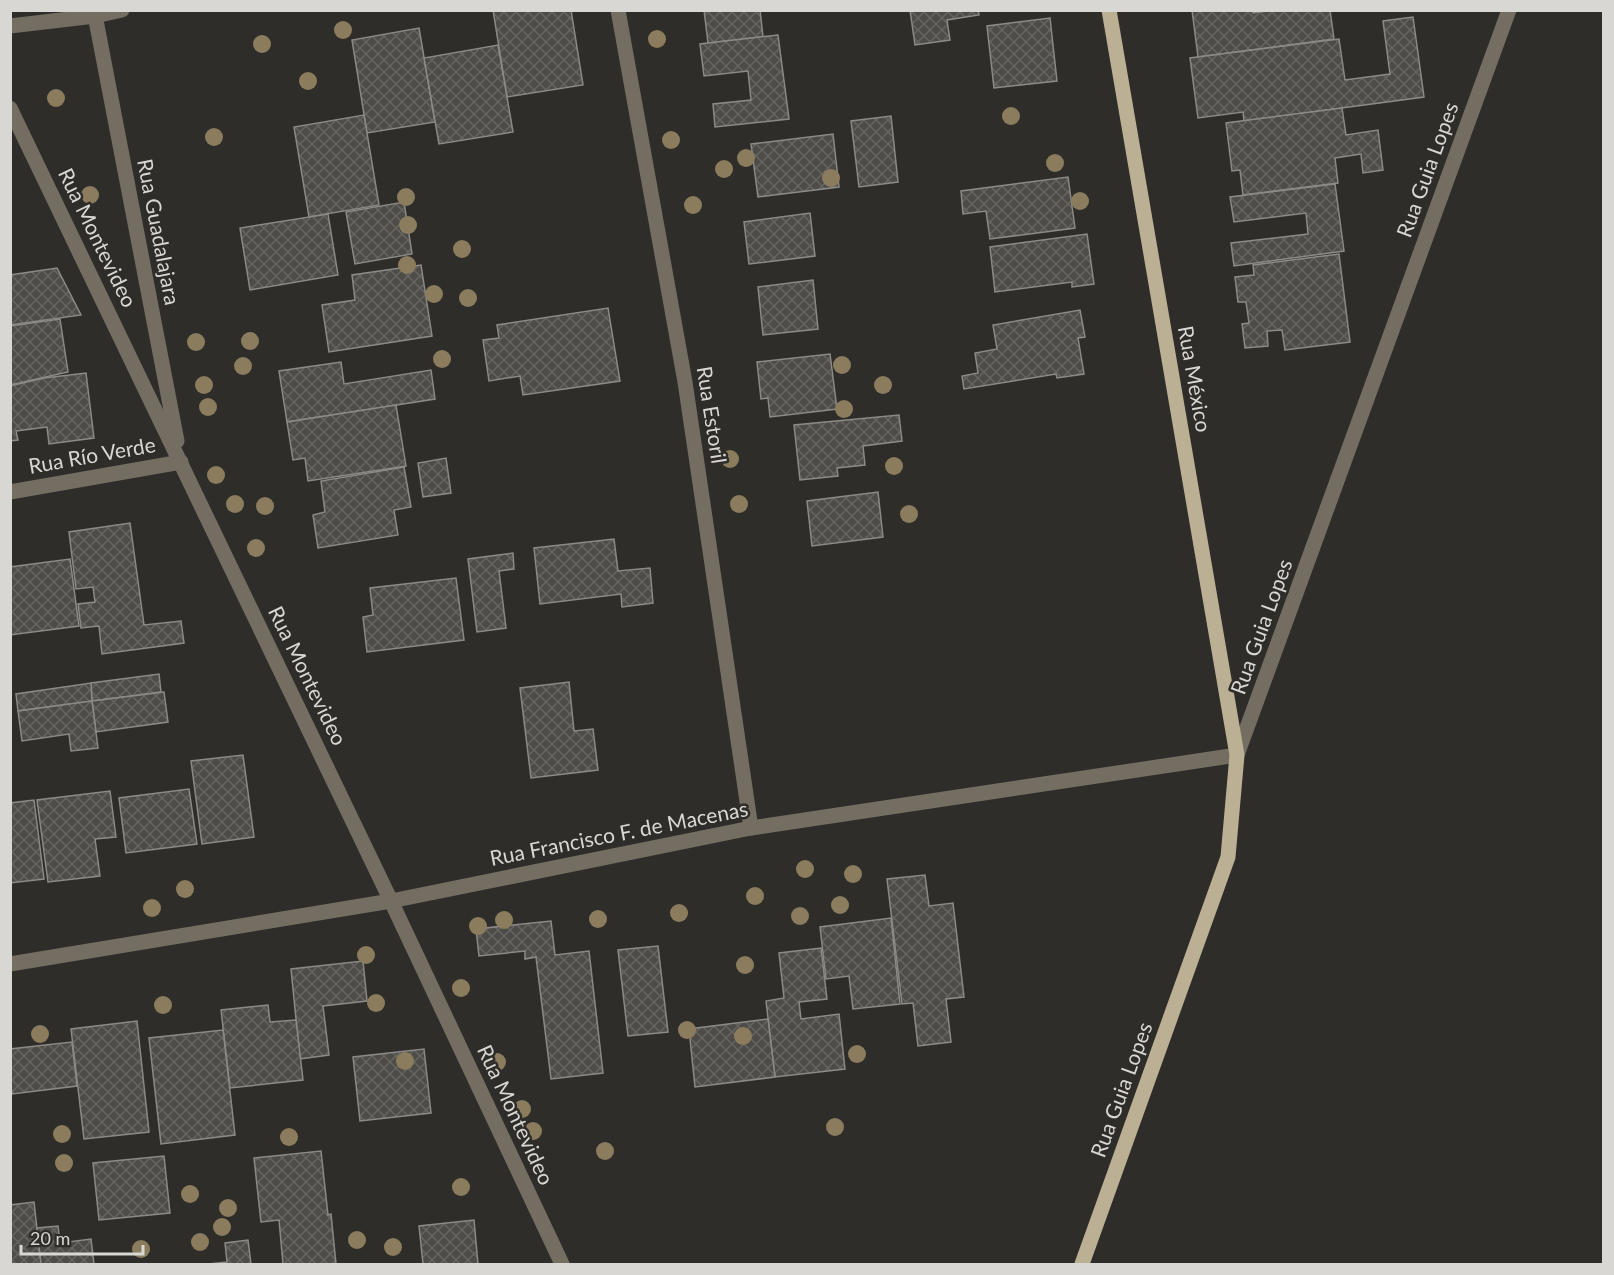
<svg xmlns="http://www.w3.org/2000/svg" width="1614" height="1275" viewBox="0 0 1614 1275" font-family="Lato,sans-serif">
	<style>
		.building { fill: url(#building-cross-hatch); stroke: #8c8a86; stroke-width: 1.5 }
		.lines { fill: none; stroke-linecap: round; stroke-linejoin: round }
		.minor { stroke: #746e62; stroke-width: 15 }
		.major { stroke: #bbaf94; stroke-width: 15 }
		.tree { fill: #8b7c5d }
		.labels { text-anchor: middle; stroke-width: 5; stroke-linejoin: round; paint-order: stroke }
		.street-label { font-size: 21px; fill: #d8d7d4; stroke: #2f2d2a }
	</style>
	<defs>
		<pattern id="building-cross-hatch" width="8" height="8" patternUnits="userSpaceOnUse" patternTransform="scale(1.5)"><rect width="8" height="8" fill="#4d4c48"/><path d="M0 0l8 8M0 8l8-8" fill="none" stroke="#666562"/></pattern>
	</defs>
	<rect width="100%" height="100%" fill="#2f2d2a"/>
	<!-- building -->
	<g class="building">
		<polygon points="493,10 571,10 583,85 507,97"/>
		<polygon points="704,10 760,10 763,37 708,43"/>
		<polygon points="910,10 978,10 979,15 947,20 950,40 915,45"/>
		<polygon points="1192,10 1253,10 1253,13 1274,10 1330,10 1334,39 1198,57"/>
		<polygon points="1413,17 1424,97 1244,121 1243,112 1198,118 1190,58 1339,39 1345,80 1390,74 1383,21"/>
		<polygon points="1050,18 1057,81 994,88 987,26"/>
		<polygon points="419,28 435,122 367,133 352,40"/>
		<polygon points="778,35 789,119 715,127 713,104 751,100 748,71 704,76 700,44"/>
		<polygon points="498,45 513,132 439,144 424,58"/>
		<polygon points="1342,108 1346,135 1378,130 1383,170 1363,173 1361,154 1335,158 1338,183 1243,195 1240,170 1232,171 1226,123"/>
		<polygon points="364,115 379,205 309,217 294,127"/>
		<polygon points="891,116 898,182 859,187 851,121"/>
		<polygon points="833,134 839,187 758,197 751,144"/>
		<polygon points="1068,177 1075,228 990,239 986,211 963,214 961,191"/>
		<polygon points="1335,184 1344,251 1234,266 1231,243 1308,234 1306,213 1234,222 1230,197"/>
		<polygon points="404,202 412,254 355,264 346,212"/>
		<polygon points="810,213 815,256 749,264 744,222"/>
		<polygon points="328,214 338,275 250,290 240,228"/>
		<polygon points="1087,234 1094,284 1072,287 1072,282 995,292 990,247"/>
		<polygon points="1339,254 1350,342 1285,350 1282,330 1267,331 1268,346 1245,348 1242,324 1249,323 1246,302 1238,302 1235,277 1254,275 1253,265"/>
		<polygon points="421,265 432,336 329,352 322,305 355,300 352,275"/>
		<polygon points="57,268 81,315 10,325 10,275"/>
		<polygon points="813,280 818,329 763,335 758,287"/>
		<polygon points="608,308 620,381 523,395 520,376 489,381 483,340 499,338 497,325"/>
		<polygon points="1080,310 1085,337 1078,338 1084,374 1057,378 1056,374 964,389 962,376 978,373 975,353 997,349 993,325"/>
		<polygon points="60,319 68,372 10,385 10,326"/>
		<polygon points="830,354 837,409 770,417 768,398 761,399 757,362"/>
		<polygon points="341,362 344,384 431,370 435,399 287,422 279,371"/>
		<polygon points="86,373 94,438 49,444 47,427 16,431 18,440 10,441 10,386 44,378"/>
		<polygon points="396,405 406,466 308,481 305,458 293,460 287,422"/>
		<polygon points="899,415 902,441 863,446 865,465 837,468 838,476 800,480 794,425"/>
		<polygon points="446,458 451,493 423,497 418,463"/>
		<polygon points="404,467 411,507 394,510 398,535 318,548 313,515 325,512 321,481"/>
		<polygon points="878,492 883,537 812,546 807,501"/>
		<polygon points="130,523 144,625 181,621 184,643 102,654 99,626 81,628 78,604 95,602 93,587 76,589 69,532"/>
		<polygon points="614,539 618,571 650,568 653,603 622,607 621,594 540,604 534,548"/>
		<polygon points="513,553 514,569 499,571 506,628 477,632 468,559"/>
		<polygon points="70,559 79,626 10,635 10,567"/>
		<polygon points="456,578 464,640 367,652 363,617 373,615 370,588"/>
		<polygon points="159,674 161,692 92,701 91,683"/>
		<polygon points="569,682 574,731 593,729 598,770 531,778 520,688"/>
		<polygon points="91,683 92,701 18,711 16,694"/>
		<polygon points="164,692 168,722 96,732 92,701"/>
		<polygon points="92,701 98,748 71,751 69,734 22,741 18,711"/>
		<polygon points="243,755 254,837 202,844 191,761"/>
		<polygon points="189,789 197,844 126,853 119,798"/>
		<polygon points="110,791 116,837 95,839 100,876 48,882 37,800"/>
		<polygon points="34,800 44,879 10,883 10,803"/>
		<polygon points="925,875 929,906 953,903 964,997 946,999 951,1042 918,1046 913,1003 902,1004 887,879"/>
		<polygon points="891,918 900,1004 853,1009 849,976 826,979 820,927"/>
		<polygon points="551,921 555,955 589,951 603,1073 551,1079 536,957 525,959 525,951 479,956 476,929"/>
		<polygon points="658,946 668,1032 628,1036 618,950"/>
		<polygon points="821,948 827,999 799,1002 801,1019 839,1014 845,1069 775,1077 766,1001 784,998 779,953"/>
		<polygon points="363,961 367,1001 323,1006 329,1055 300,1059 291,969"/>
		<polygon points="268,1005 270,1022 296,1020 303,1080 230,1088 221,1010"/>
		<polygon points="768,1019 775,1077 695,1087 689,1029"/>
		<polygon points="137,1021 149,1132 84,1139 71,1029"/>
		<polygon points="223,1030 235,1135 161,1144 149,1038"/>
		<polygon points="72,1042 77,1086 12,1094 10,1078 10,1049"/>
		<polygon points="424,1049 431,1113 360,1121 353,1057"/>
		<polygon points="321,1151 328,1215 331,1214 336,1264 283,1264 279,1220 261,1222 254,1158"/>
		<polygon points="164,1156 170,1213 99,1220 93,1163"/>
		<polygon points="34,1202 41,1264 10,1264 10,1205"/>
		<polygon points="474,1220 478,1264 423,1264 419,1226"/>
		<polygon points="58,1226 60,1243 91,1239 94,1264 41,1264 37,1228"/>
		<polygon points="248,1240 251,1264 208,1264 227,1262 225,1243"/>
	</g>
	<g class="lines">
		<!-- minor -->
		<g class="minor">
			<polyline points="94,10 177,441"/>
			<polyline points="618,10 685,382 751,828"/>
			<polyline points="10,26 95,16 122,10"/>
			<polyline points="10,108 391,901 562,1264"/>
			<polyline points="10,492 181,462"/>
			<polyline points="10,964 391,901 751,828 1237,755 1509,10"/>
		</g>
		<!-- major -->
		<polyline class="major" points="1082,1264 1228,857 1237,755 1109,10"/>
	</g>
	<!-- trees -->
	<g class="tree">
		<circle cx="343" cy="30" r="9"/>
		<circle cx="657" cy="39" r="9"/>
		<circle cx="262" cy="44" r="9"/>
		<circle cx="308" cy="81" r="9"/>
		<circle cx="56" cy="98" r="9"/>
		<circle cx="1011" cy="116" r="9"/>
		<circle cx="214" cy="137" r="9"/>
		<circle cx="671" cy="140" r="9"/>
		<circle cx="746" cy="158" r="9"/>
		<circle cx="1055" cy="163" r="9"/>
		<circle cx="724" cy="169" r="9"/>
		<circle cx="831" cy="178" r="9"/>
		<circle cx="90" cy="195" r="9"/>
		<circle cx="406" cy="197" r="9"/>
		<circle cx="1080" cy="201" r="9"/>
		<circle cx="693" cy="205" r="9"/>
		<circle cx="408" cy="225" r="9"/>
		<circle cx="462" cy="249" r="9"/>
		<circle cx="407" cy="265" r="9"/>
		<circle cx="434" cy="294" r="9"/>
		<circle cx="468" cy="298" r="9"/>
		<circle cx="250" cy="341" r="9"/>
		<circle cx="196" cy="342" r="9"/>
		<circle cx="442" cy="359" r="9"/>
		<circle cx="842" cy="365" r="9"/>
		<circle cx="243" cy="366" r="9"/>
		<circle cx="204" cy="385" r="9"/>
		<circle cx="883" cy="385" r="9"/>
		<circle cx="208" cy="407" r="9"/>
		<circle cx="844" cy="409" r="9"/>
		<circle cx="730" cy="459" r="9"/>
		<circle cx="894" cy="466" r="9"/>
		<circle cx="216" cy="475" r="9"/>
		<circle cx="235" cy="504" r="9"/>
		<circle cx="739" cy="504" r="9"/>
		<circle cx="265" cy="506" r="9"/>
		<circle cx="909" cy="514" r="9"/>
		<circle cx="256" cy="548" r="9"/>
		<circle cx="805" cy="869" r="9"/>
		<circle cx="853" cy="874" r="9"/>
		<circle cx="185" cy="889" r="9"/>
		<circle cx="755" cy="896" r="9"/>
		<circle cx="840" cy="905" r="9"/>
		<circle cx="152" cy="908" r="9"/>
		<circle cx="679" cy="913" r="9"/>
		<circle cx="800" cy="916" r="9"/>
		<circle cx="598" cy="919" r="9"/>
		<circle cx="504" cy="920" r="9"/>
		<circle cx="478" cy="926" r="9"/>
		<circle cx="366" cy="955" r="9"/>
		<circle cx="745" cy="965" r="9"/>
		<circle cx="461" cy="988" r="9"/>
		<circle cx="376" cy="1003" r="9"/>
		<circle cx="163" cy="1005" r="9"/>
		<circle cx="687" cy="1030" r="9"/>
		<circle cx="40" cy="1034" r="9"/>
		<circle cx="743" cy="1036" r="9"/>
		<circle cx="857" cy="1054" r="9"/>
		<circle cx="405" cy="1061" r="9"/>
		<circle cx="497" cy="1062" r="9"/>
		<circle cx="522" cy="1109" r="9"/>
		<circle cx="835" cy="1127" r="9"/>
		<circle cx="533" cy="1131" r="9"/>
		<circle cx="62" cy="1134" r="9"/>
		<circle cx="289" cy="1137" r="9"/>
		<circle cx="605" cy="1151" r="9"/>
		<circle cx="64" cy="1163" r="9"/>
		<circle cx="461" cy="1187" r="9"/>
		<circle cx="190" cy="1194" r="9"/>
		<circle cx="228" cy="1208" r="9"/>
		<circle cx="222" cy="1227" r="9"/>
		<circle cx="357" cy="1240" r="9"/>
		<circle cx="200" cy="1242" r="9"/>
		<circle cx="393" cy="1247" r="9"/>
		<circle cx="141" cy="1249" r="9"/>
	</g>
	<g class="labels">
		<!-- street labels -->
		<g class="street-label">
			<text transform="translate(1428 170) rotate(-70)" y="7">Rua Guia Lopes</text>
			<text transform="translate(158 232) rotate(79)" y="7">Rua Guadalajara</text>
			<text transform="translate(97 238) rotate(64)" y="7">Rua Montevideo</text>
			<text transform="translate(1194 379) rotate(80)" y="7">Rua México</text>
			<text transform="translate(711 415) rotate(81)" y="7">Rua Estoril</text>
			<text transform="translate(92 456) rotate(-10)" y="7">Rua Río Verde</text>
			<text transform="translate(1262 627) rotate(-70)" y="7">Rua Guia Lopes</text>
			<text transform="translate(307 676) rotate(64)" y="7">Rua Montevideo</text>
			<text transform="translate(619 834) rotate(-11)" y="7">Rua Francisco F. de Macenas</text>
			<text transform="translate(1122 1090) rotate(-70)" y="7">Rua Guia Lopes</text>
			<text transform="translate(515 1115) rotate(65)" y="7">Rua Montevideo</text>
		</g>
	</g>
	<!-- border -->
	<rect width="1614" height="1275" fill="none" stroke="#d8d7d4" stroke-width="24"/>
	<!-- scale -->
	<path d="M21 1245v9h122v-9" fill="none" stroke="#d8d7d4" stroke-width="3"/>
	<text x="30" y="1245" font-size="18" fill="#d8d7d4" stroke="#2f2d2a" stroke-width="4.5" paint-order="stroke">20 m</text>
</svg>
